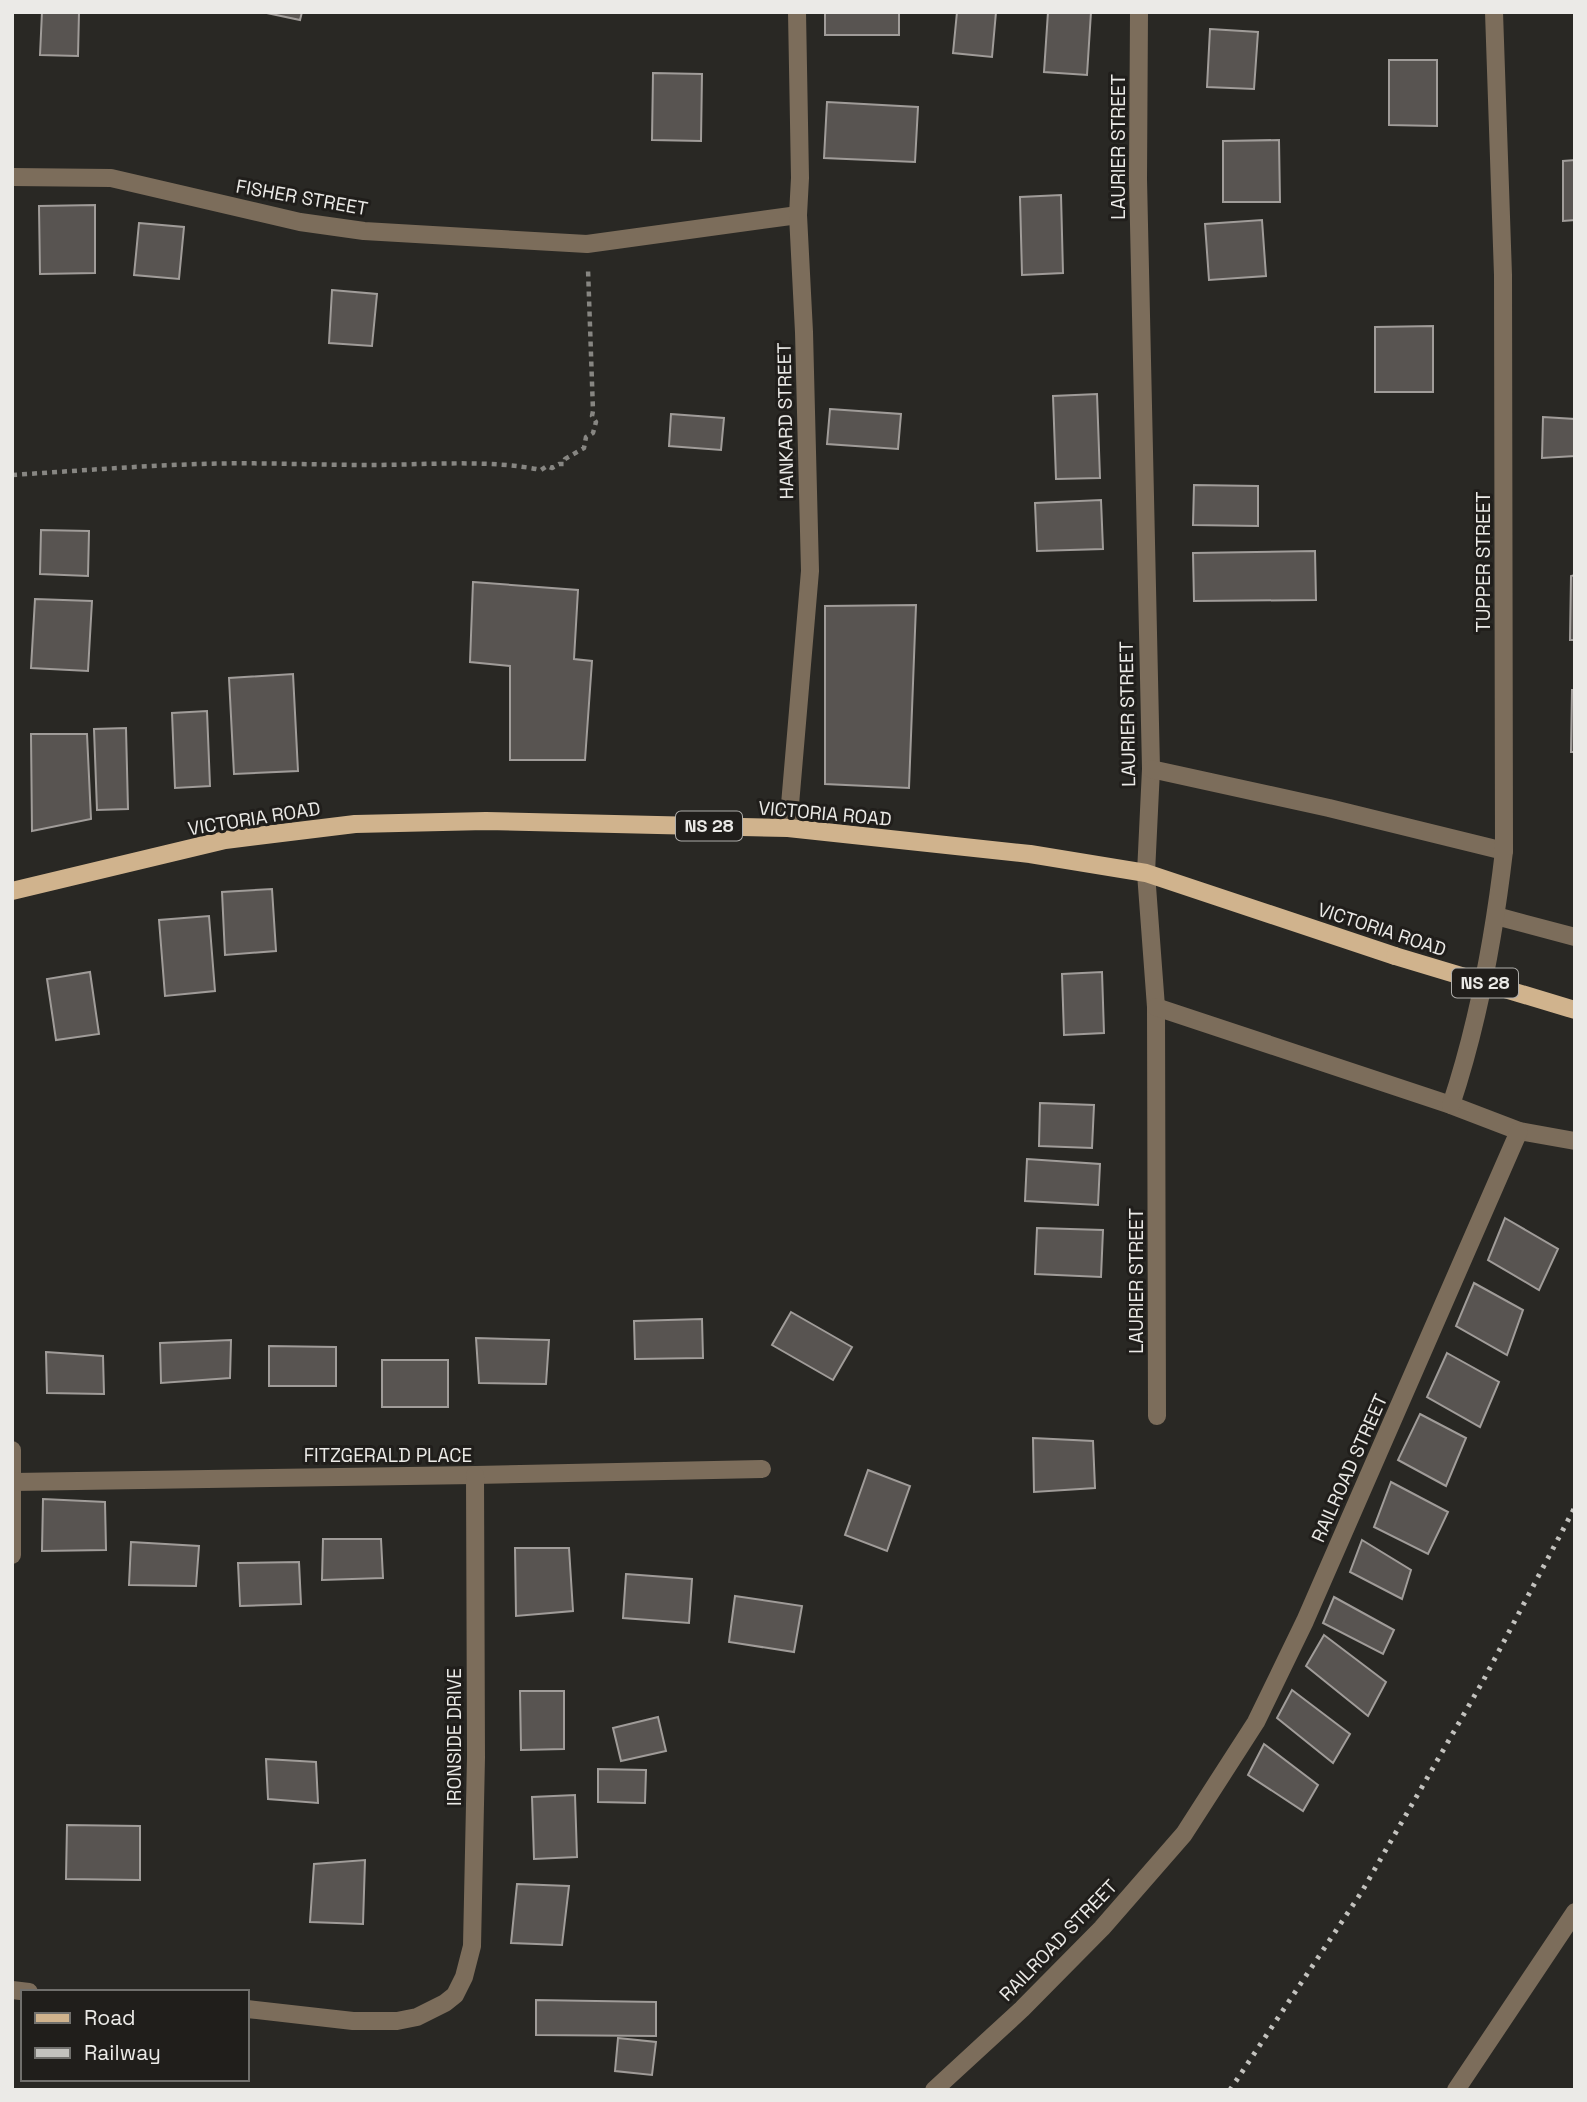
<svg xmlns="http://www.w3.org/2000/svg" width="1587" height="2102" viewBox="0 0 1587 2102" font-family="'Space Grotesk',sans-serif">
	<style>
		.building { fill: #585451; stroke: #a09c99; stroke-width: 2 }
		.lines { fill: none; stroke-linecap: round; stroke-linejoin: round }
		.path { stroke: #878682; stroke-width: 4.5; stroke-dasharray: 5 5; stroke-linecap: butt }
		.minor { stroke: #7c6d5b; stroke-width: 18 }
		.major { stroke: #d0b38d; stroke-width: 18 }
		.rail { stroke: #c3c2be; stroke-width: 5; stroke-dasharray: 3.5 7; stroke-linecap: butt }
		.major-bridge { stroke: #d0b38d; stroke-width: 18 }
		.labels { text-anchor: middle; stroke-width: 6; stroke-linejoin: round; paint-order: stroke }
		.shield { fill: #201e1b; stroke: #aeadaa; stroke-width: 2 }
		.shield-label { font-size: 18px; font-weight: bold; fill: #ebeae7 }
		.street-label { font-size: 19px; fill: #ebeae7; stroke: #201e1b }
	</style>
	<rect width="100%" height="100%" fill="#292824"/>
	<!-- building -->
	<g class="building">
		<polygon points="42,12 79,12 78,56 40,55"/>
		<polygon points="262,12 302,12 300,20"/>
		<rect x="825" y="12" width="74" height="23"/>
		<polygon points="957,12 996,12 992,57 953,53"/>
		<polygon points="1048,12 1091,12 1087,75 1044,72"/>
		<polygon points="1210,29 1258,32 1254,89 1207,87"/>
		<polygon points="1389,60 1437,60 1437,126 1389,125"/>
		<polygon points="653,73 702,74 701,141 652,140"/>
		<polygon points="827,102 918,107 915,162 824,158"/>
		<polygon points="1279,140 1280,202 1223,202 1223,141"/>
		<polygon points="1575,160 1575,220 1563,221 1563,161"/>
		<polygon points="1061,195 1063,273 1022,275 1020,197"/>
		<polygon points="95,205 95,273 40,274 39,206"/>
		<polygon points="1262,220 1266,276 1209,280 1205,224"/>
		<polygon points="139,223 184,227 179,279 134,275"/>
		<polygon points="332,290 377,294 372,346 329,343"/>
		<polygon points="1433,326 1433,392 1375,392 1375,327"/>
		<polygon points="1097,394 1100,478 1056,479 1053,396"/>
		<polygon points="830,409 901,414 898,449 827,444"/>
		<polygon points="671,414 724,418 721,450 669,446"/>
		<polygon points="1543,417 1575,419 1575,456 1542,458"/>
		<polygon points="1194,485 1258,486 1258,526 1193,525"/>
		<polygon points="1101,500 1103,549 1037,551 1035,503"/>
		<polygon points="41,530 89,531 88,576 40,574"/>
		<polygon points="1315,551 1316,600 1194,601 1193,553"/>
		<polygon points="1575,575 1575,640 1570,640 1571,576"/>
		<polygon points="473,582 578,590 574,659 592,661 585,760 510,760 510,666 470,662"/>
		<polygon points="35,599 92,601 88,671 31,668"/>
		<polygon points="916,605 909,788 825,784 825,606"/>
		<polygon points="293,674 298,771 234,774 229,678"/>
		<polygon points="1572,690 1575,690 1575,752 1571,752"/>
		<polygon points="207,711 210,786 175,788 172,713"/>
		<polygon points="126,728 128,809 97,810 94,729"/>
		<polygon points="31,734 87,734 91,819 32,831"/>
		<polygon points="272,889 276,951 225,955 222,892"/>
		<polygon points="209,916 215,991 165,996 159,920"/>
		<polygon points="90,972 99,1034 56,1040 47,979"/>
		<polygon points="1102,972 1104,1033 1064,1035 1062,974"/>
		<polygon points="1040,1103 1094,1105 1092,1148 1039,1146"/>
		<polygon points="1027,1159 1100,1164 1098,1205 1025,1201"/>
		<polygon points="1505,1218 1558,1249 1539,1290 1488,1260"/>
		<polygon points="1037,1228 1103,1230 1101,1277 1035,1274"/>
		<polygon points="1474,1283 1523,1310 1507,1355 1456,1326"/>
		<polygon points="791,1312 852,1347 833,1380 772,1345"/>
		<polygon points="702,1319 703,1358 635,1359 634,1321"/>
		<polygon points="476,1338 549,1340 546,1384 479,1383"/>
		<polygon points="231,1340 230,1378 161,1383 160,1343"/>
		<polygon points="269,1346 336,1347 336,1386 269,1386"/>
		<polygon points="46,1352 103,1356 104,1394 47,1393"/>
		<polygon points="1447,1353 1499,1382 1480,1427 1427,1397"/>
		<rect x="382" y="1360" width="66" height="47"/>
		<polygon points="1420,1414 1466,1438 1446,1486 1398,1460"/>
		<polygon points="1033,1438 1093,1441 1095,1488 1034,1492"/>
		<polygon points="868,1470 910,1486 887,1551 845,1535"/>
		<polygon points="1391,1482 1448,1512 1428,1554 1374,1527"/>
		<polygon points="43,1499 105,1502 106,1550 42,1551"/>
		<polygon points="323,1539 381,1539 383,1578 322,1580"/>
		<polygon points="1362,1540 1411,1570 1402,1599 1350,1572"/>
		<polygon points="131,1542 199,1546 196,1586 129,1585"/>
		<polygon points="515,1548 569,1548 573,1611 516,1616"/>
		<polygon points="299,1562 301,1604 240,1606 238,1563"/>
		<polygon points="626,1574 692,1579 689,1623 623,1618"/>
		<polygon points="735,1596 802,1606 794,1652 729,1642"/>
		<polygon points="1334,1597 1394,1630 1383,1654 1323,1623"/>
		<polygon points="1324,1635 1386,1682 1368,1716 1306,1666"/>
		<polygon points="1292,1690 1350,1734 1333,1763 1277,1718"/>
		<polygon points="520,1691 564,1691 564,1749 521,1750"/>
		<polygon points="658,1717 666,1751 621,1761 613,1728"/>
		<polygon points="1264,1744 1318,1785 1303,1811 1248,1775"/>
		<polygon points="266,1759 316,1762 318,1803 268,1799"/>
		<polygon points="598,1769 646,1770 645,1803 598,1802"/>
		<polygon points="575,1795 577,1857 534,1859 532,1797"/>
		<polygon points="67,1825 140,1826 140,1880 66,1879"/>
		<polygon points="365,1860 363,1924 310,1922 314,1864"/>
		<polygon points="517,1884 569,1886 562,1945 511,1943"/>
		<polygon points="536,2000 656,2002 656,2036 536,2035"/>
		<polygon points="618,2038 656,2042 652,2075 615,2071"/>
	</g>
	<g class="lines">
		<!-- path -->
		<path class="path" d="M 12,475 C 75,471 137,466 199,464 C 256,462 313,465 370,465 C 424,465 490,459 541,470 L 547,466 L 552,468 L 559,464 L 564,464 L 565,459 L 584,448 L 586,437 L 593,433 L 596,422 L 592,416 L 593,411 L 588,269"/>
		<!-- minor -->
		<g class="minor">
			<polyline points="1139,12 1138,179 1151,769 1146,873 1156,1007 1157,1416"/>
			<polyline points="12,177 111,178 300,222 364,231 587,244 798,215"/>
			<polyline points="1151,769 1329,808 1504,851"/>
			<polyline points="788,828 810,571 804,332 798,215 800,178 797,12"/>
			<polyline points="1496,916 1575,937"/>
			<polyline points="1156,1007 1451,1105 1519,1131 1575,1141"/>
			<path d="M 1451,1105 C 1478,1024 1494,937 1504,851 L 1503,275 L 1494,12"/>
			<polyline points="12,1450 12,1555"/>
			<polyline points="13,1482 475,1475 762,1469"/>
			<polyline points="12,1990 29,1992"/>
			<polyline points="247,2009 353,2021 397,2021 417,2017 445,2003 455,1995 464,1977 472,1946 476,1757 475,1475"/>
			<polyline points="934,2090 1022,2009 1102,1928 1184,1834 1256,1722 1305,1621 1519,1131"/>
			<polyline points="1456,2090 1575,1912"/>
		</g>
		<!-- major -->
		<polyline class="major" points="12,891 225,840 355,824 486,821 788,828 1030,854 1146,873 1395,956"/>
		<!-- rail -->
		<polyline class="rail" points="1230,2090 1361,1893 1483,1681 1575,1507"/>
		<!-- major-bridge -->
		<polyline class="major-bridge" points="1395,956 1575,1010"/>
	</g>
	<g class="labels">
		<!-- shield labels -->
		<g class="shield">
			<rect x="676" y="811.5" width="66" height="29" rx="5"/>
			<rect x="1452" y="968.5" width="66" height="29" rx="5"/>
		</g>
		<g class="shield-label">
			<text x="709" y="832">NS 28</text>
			<text x="1485" y="989">NS 28</text>
		</g>
		<!-- street labels -->
		<g class="street-label">
			<text transform="translate(1118 147) rotate(-90)" y="7">LAURIER STREET</text>
			<text transform="translate(302 197) rotate(10)" y="7">FISHER STREET</text>
			<text transform="translate(785 421) rotate(-91)" y="7">HANKARD STREET</text>
			<text transform="translate(1483 562) rotate(-90)" y="7">TUPPER STREET</text>
			<text transform="translate(1127 714) rotate(-91)" y="7">LAURIER STREET</text>
			<text transform="translate(825 813) rotate(5)" y="7">VICTORIA ROAD</text>
			<text transform="translate(254 818) rotate(-9)" y="7">VICTORIA ROAD</text>
			<text transform="translate(1382 929) rotate(18)" y="7">VICTORIA ROAD</text>
			<text transform="translate(1136 1281) rotate(-90)" y="7">LAURIER STREET</text>
			<text x="388" y="1462">FITZGERALD PLACE</text>
			<text transform="translate(1349 1468) rotate(-66)" y="7">RAILROAD STREET</text>
			<text transform="translate(454 1737) rotate(-90)" y="7">IRONSIDE DRIVE</text>
			<text transform="translate(1058 1940) rotate(-46)" y="7">RAILROAD STREET</text>
		</g>
	</g>
	<!-- border -->
	<rect width="1587" height="2102" fill="none" stroke="#ebeae7" stroke-width="28"/>
	<!-- legend -->
	<rect x="21" y="1990" width="228" height="91" fill="#201e1b" stroke="#71706d" stroke-width="2"/>
	<rect x="35" y="2013" width="35" height="10" fill="#d0b38d" stroke="#71706d" stroke-width="2"/>
	<text x="84" y="2025" font-size="21" fill="#ebeae7">Road</text>
	<rect x="35" y="2048" width="35" height="10" fill="#c3c2be" stroke="#71706d" stroke-width="2"/>
	<text x="84" y="2060" font-size="21" fill="#ebeae7">Railway</text>
</svg>
